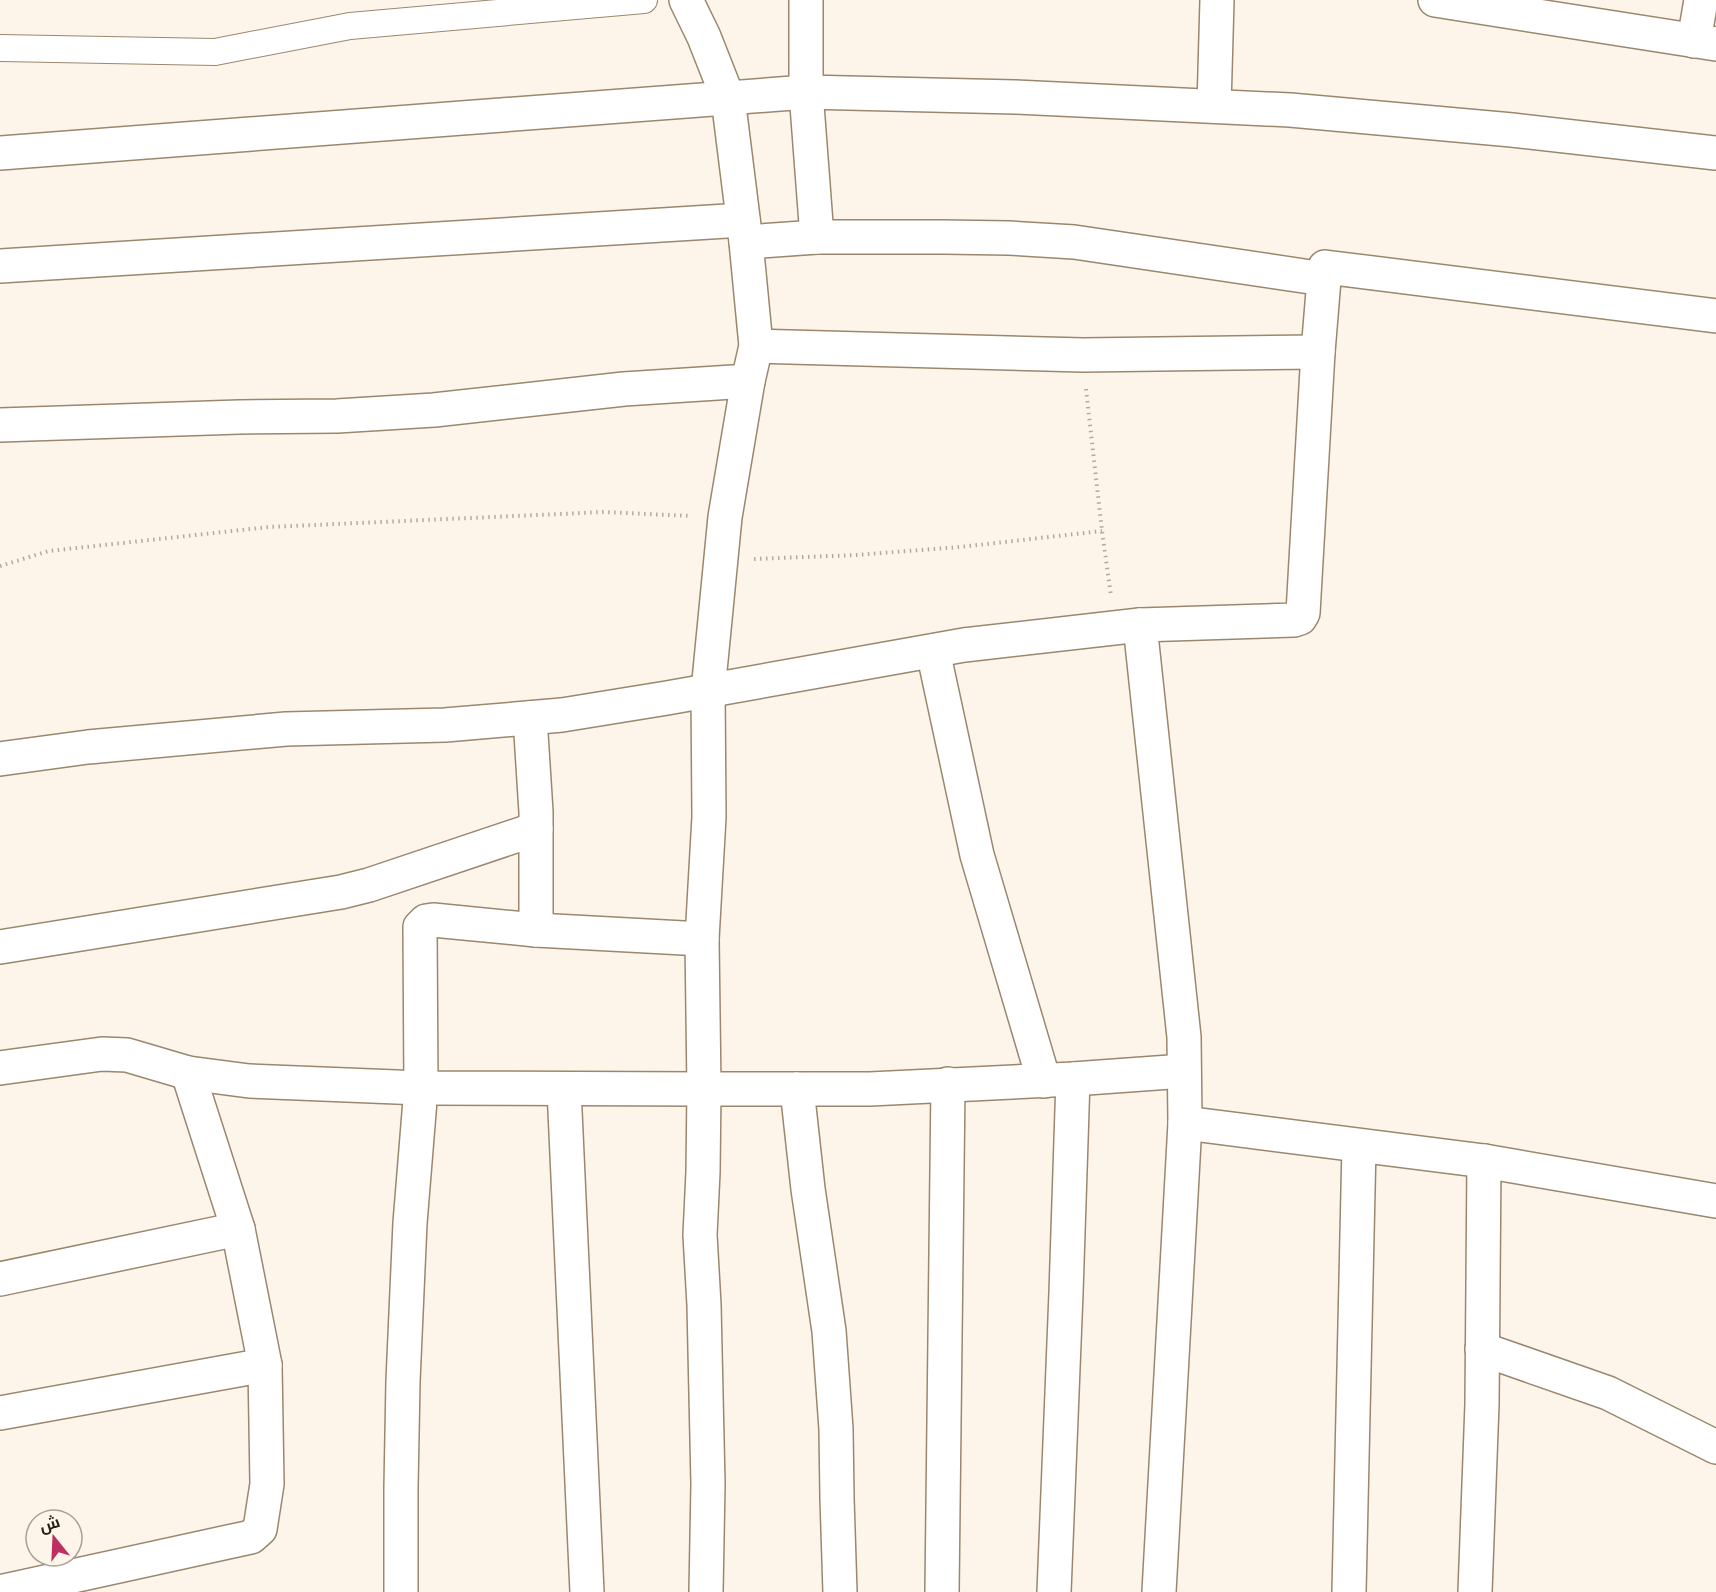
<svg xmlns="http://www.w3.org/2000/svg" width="1716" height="1592" viewBox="0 0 1716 1592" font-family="'Space Grotesk',Cairo,sans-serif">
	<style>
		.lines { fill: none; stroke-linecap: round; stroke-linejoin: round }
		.pedestrian-casing { stroke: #9a876e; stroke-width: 28 }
		.minor-casing { stroke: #9a876e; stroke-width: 36 }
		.path { stroke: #b2aa9f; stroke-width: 4; stroke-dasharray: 1.5 4.5; stroke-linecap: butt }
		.pedestrian { stroke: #fff; stroke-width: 26 }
		.minor { stroke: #fff; stroke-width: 33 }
	</style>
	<rect width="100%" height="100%" fill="#fef5ea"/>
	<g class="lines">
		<defs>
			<polyline id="pedestrian" points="0,48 215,52 350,26 644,0"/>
			<g id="minor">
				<polyline points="686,0 704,37 728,98 746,242 756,346"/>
				<polyline points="806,0 806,92 817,237"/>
				<polyline points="1435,0 1716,44"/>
				<polyline points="1694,41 1701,0"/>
				<polyline points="1214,106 1217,0"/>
				<polyline points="0,153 806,92 1015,97 1290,110 1512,130 1716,153"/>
				<polyline points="746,242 817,237 943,237 1009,238 1074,242 1324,279"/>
				<polyline points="0,266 743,220"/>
				<polyline points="0,425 239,417 337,416 434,410 624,389 748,381 756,346 1083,355 1318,352"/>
				<polyline points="1140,625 1184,1037 1185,1123 1159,1592"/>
				<polyline points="933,651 977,855 1044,1081"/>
				<polyline points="530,718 536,812 536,930"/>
				<polyline points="0,759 88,747 286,729 445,725 562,715 667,698 964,645 1140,625 1294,620 1300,618 1303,613 1318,352 1325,267 1716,316"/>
				<polyline points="0,947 341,892 369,885 536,829"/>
				<polyline points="0,1068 102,1054 127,1055 188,1073 249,1081 421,1088 704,1089 870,1089 1073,1079 1184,1071"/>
				<polyline points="564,1089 587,1592"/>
				<polyline points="797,1089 808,1189 829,1331 836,1429 837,1498 840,1592"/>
				<polyline points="1185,1123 1484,1161 1716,1201"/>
				<polyline points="0,1279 238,1229"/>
				<polyline points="1482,1349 1608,1393 1716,1447"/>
				<polyline points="0,1413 265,1365"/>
				<polyline points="0,1592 251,1537 260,1529 267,1484 265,1365 238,1229 188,1073"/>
				<polyline points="401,1592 401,1487 403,1381 410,1223 421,1088 420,927 426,921 433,920 536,930 702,939"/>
				<polyline points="706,1592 708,1484 704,1305 700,1235 703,1172 704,1089 702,939 709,817 708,691 725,517 748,381"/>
				<polyline points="942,1592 948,1084"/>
				<polyline points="1054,1592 1066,1293 1073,1079"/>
				<polyline points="1349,1592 1359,1146"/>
				<polyline points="1475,1592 1482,1404 1484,1161"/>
			</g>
		</defs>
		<!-- pedestrian casing -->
		<use href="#pedestrian" class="pedestrian-casing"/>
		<!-- minor casing -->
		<use href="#minor" class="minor-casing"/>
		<!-- path -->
		<g class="path">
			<polyline points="1086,389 1102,531 1111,596"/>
			<polyline points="754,559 856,555 960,547 1102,531"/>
			<polyline points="0,566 49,551 269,527 604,512 691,516"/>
		</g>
		<!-- pedestrian -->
		<use href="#pedestrian" class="pedestrian"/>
		<!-- minor -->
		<use href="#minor" class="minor"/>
	</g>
	<!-- north arrow -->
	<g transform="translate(54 1538) rotate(342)"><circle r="28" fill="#fef5ea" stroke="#a8a095" stroke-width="1.5"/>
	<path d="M0-4.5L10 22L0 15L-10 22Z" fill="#bd2f5e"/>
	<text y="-9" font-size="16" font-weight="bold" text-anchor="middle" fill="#272015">ش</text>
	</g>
</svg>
